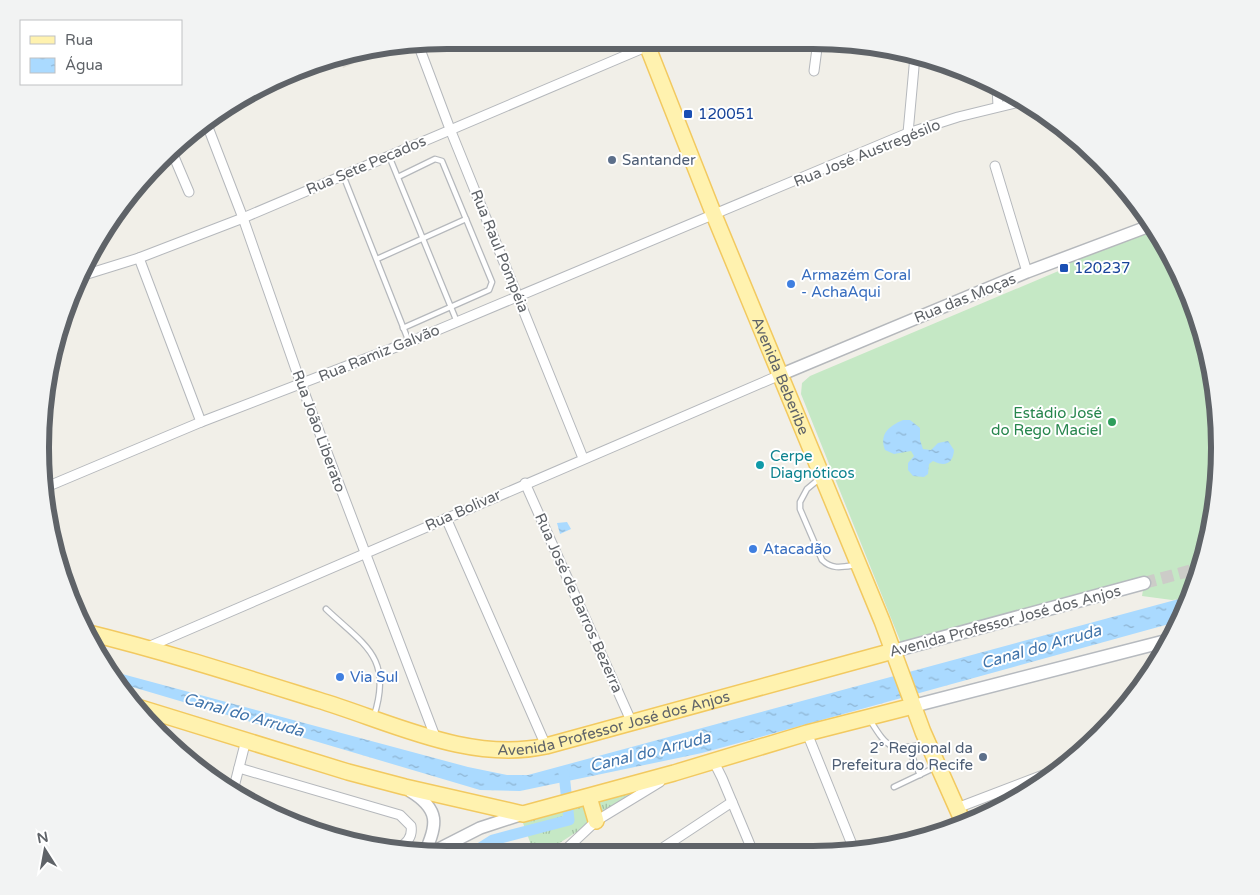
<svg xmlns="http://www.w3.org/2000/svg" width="1260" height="895" viewBox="0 0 1260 895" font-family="'Varela Round',sans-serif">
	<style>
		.education { fill: #e1ded6 }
		.grass { fill: url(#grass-tufts) }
		.pitch { fill: #c5e8c5 }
		.water { fill: url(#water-ripples) }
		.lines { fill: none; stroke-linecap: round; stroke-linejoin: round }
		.canal { stroke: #aadaff; stroke-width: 11 }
		.secondary-tunnel { stroke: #ccccc8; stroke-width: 12; stroke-dasharray: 12 6; stroke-linecap: butt }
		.service-casing { stroke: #b5b8bc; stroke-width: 7 }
		.minor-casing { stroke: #b5b8bc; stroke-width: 11 }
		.tertiary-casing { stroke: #b5b8bc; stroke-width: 14 }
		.secondary-casing { stroke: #b6babf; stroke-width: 15 }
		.primary-casing { stroke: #f2c960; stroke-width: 18 }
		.service { stroke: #fff; stroke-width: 4.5 }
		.minor { stroke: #fff; stroke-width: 9 }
		.tertiary { stroke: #fff; stroke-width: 11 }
		.secondary { stroke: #fff; stroke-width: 12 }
		.primary { stroke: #fff2af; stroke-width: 15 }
		.transit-dot { fill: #1a4fb4; stroke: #fff; stroke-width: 2 }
		.service-dot { fill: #5c6f8a; stroke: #fff; stroke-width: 2 }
		.shop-dot { fill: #3f7fe0; stroke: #fff; stroke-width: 2 }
		.leisure-dot { fill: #2e9e5b; stroke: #fff; stroke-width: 2 }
		.culture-dot { fill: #0f9aa8; stroke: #fff; stroke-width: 2 }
		.labels { text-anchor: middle; stroke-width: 4; stroke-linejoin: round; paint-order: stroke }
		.transit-label { font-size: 15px; fill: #164399; stroke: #fff; text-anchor: start }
		.street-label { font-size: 15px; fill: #5f6368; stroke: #fff }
		.service-label { font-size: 15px; fill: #4e5e75; stroke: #fff; text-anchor: start }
		.shop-label { font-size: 15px; fill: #366cbe; stroke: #fff; text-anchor: start }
		.leisure-label { font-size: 15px; fill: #27864d; stroke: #fff; text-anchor: end }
		.culture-label { font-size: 15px; fill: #0d838f; stroke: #fff; text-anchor: start }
		.water-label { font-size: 16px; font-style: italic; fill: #4174aa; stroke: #fff }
		.rim { fill: none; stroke: #5f6368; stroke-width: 6 }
	</style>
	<defs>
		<pattern id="grass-tufts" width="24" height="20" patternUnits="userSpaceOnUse" patternTransform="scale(1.25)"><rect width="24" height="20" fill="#c5e8c5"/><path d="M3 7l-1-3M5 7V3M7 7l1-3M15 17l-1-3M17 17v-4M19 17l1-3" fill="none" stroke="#a3c0a4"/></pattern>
		<pattern id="water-ripples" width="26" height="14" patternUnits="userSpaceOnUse" patternTransform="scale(1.25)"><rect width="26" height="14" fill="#aadaff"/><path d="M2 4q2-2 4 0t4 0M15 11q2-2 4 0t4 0" fill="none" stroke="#8eb4d2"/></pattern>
	</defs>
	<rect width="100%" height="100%" fill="#f1efe8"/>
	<!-- education -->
	<polygon class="education" points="369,50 371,56 343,68 338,56"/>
	<!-- grass -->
	<g class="grass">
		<polygon points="639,789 601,815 595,802"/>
		<polygon points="584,806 587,808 589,824 544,853 534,853 523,823"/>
	</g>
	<!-- pitch -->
	<path class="pitch" d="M 1156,231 C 1168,247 1175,266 1184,284 C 1222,368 1228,463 1206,552 C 1203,567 1195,583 1189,598 L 1172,600 L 1142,596 L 1145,578 L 901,643 L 801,394 L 802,383 L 810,376 L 1068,267 L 1066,264 L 1115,243 Z"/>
	<!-- water -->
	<g class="water">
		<path d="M 903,420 L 910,420 L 920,428 L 920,440 L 923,449 L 931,450 L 938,443 L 948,441 L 954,450 C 953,464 945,467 933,461 L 929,464 L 928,474 L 924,477 L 913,476 L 908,470 L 908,463 L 914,456 L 911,451 L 894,454 L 885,450 C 879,434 889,426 903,420 Z"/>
		<polygon points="567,522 571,529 560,534 557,523"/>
		<polygon points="1190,596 1180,621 702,753 520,791 480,790 119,683 111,671 468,767 507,775 528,775"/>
	</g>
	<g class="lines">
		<!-- canal -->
		<polyline class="canal" points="471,854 493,840 569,820 564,774"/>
		<!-- secondary-tunnel -->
		<polyline class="secondary-tunnel" points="1144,583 1200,568"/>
		<defs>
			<g id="service">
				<polyline points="389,156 457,322"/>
				<polyline points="343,175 409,342"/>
				<polyline points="398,177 435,159 442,161 492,282 489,290 403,328"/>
				<polyline points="377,259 466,219"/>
				<path d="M 819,479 L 807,489 L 800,502 L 800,509 L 822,560 C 832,570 843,567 856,565"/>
				<path d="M 326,609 C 364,645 393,657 374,716"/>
				<path d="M 870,720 C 889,751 891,750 926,744"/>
				<polyline points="908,747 920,775"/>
				<polyline points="894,787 936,767"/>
			</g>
			<g id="minor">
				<polyline points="418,44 450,129 583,458"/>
				<polyline points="814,71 818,41"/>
				<polyline points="997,87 998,106"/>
				<polyline points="206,122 243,218 301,384 436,739"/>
				<polyline points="908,133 915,56"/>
				<polyline points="172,152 189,192"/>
				<polyline points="995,166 1027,272"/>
				<polyline points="139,258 201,422"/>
				<polyline points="81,276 139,258 243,218 648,46"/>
				<polyline points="525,483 632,723"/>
				<polyline points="44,488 201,422 409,342 908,133 958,117 1024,101"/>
				<polyline points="446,518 546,746"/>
				<polyline points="148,647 780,375"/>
				<polyline points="807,733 855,852"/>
				<polyline points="713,760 722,778 753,852"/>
				<path d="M 239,768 L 400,815 L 411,826 C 413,838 406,843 397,850"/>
				<polyline points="233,791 246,740"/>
				<polyline points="957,808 1059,769"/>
				<polyline points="664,847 732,802"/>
				<polyline points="562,853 596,821 660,782"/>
			</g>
			<g id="tertiary">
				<polyline points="780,375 1027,272 1152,225"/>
				<path d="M 410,791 C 440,809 438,825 424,854"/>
				<polyline points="429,854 480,828 523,814"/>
			</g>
			<g id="secondary">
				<polyline points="893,651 1144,583"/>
				<polyline points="913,706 1170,640"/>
			</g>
			<g id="primary">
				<path id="s1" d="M 645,40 L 714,215 L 882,621 L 923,732 L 963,822"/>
				<path id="s2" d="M 85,632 C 163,651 241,676 318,700 C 391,722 469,763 546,746 L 893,651"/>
				<polyline points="134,706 348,772 405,787 523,814 674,773 807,733 913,706"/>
				<polyline points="589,797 596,821"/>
			</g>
		</defs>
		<!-- service casing -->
		<use href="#service" class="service-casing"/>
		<!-- minor casing -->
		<use href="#minor" class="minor-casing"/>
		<!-- tertiary casing -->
		<use href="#tertiary" class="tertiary-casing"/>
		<!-- secondary casing -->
		<use href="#secondary" class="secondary-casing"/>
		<!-- primary casing -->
		<use href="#primary" class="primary-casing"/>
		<!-- service -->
		<use href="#service" class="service"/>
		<!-- minor -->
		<use href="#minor" class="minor"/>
		<!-- tertiary -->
		<use href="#tertiary" class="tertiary"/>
		<!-- secondary -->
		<use href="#secondary" class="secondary"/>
		<!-- primary -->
		<use href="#primary" class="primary"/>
	</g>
	<!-- markers -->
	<g class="transit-dot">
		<rect x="683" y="109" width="10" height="10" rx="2.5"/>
		<rect x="1059" y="263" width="10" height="10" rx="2.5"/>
	</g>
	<g class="service-dot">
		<circle cx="612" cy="160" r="5"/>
		<circle cx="983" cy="757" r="5"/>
	</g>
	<g class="shop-dot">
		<circle cx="791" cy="284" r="5"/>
		<circle cx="753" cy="549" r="5"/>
		<circle cx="340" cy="677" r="5"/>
	</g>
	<circle class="leisure-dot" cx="1112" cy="422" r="5"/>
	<circle class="culture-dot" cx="760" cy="465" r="5"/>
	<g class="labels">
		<!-- transit labels -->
		<g class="transit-label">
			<text x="698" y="119">120051</text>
			<text x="1074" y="273">120237</text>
		</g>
		<!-- street labels -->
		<g class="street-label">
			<text transform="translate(867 153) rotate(-22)" y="5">Rua José Austregésilo</text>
			<text transform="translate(366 165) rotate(-23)" y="5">Rua Sete Pecados</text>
			<text transform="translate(500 251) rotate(68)" y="5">Rua Raul Pompéia</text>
			<text transform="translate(965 298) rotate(-22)" y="5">Rua das Moças</text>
			<text transform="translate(379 353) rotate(-22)" y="5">Rua Ramiz Galvão</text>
			<text dy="5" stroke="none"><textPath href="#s1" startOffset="362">Avenida Beberibe</textPath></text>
			<text transform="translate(319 431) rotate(70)" y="5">Rua João Liberato</text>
			<text transform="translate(463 510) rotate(-24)" y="5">Rua Bolivar</text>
			<text transform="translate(579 603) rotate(66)" y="5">Rua José de Barros Bezerra</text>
			<text transform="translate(1005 621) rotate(-15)" y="5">Avenida Professor José dos Anjos</text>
			<text dy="5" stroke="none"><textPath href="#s2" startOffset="549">Avenida Professor José dos Anjos</textPath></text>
		</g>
		<!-- service labels -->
		<g class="service-label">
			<text x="622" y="165">Santander</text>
			<text x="973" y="753" text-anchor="end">2° Regional da<tspan x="973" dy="17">Prefeitura do Recife</tspan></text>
		</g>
		<!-- shop labels -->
		<g class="shop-label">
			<text x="801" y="280">Armazém Coral<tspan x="801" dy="17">- AchaAqui</tspan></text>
			<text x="763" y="554">Atacadão</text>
			<text x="350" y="682">Via Sul</text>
		</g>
		<!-- leisure labels -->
		<g class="leisure-label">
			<text x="1102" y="418">Estádio José<tspan x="1102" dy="17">do Rego Maciel</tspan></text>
		</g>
		<!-- culture labels -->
		<g class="culture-label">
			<text x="770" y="461">Cerpe<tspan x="770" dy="17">Diagnóticos</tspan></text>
		</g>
		<!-- water labels -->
		<g class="water-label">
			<text transform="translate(1041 646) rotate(-16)" y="6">Canal do Arruda</text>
			<text transform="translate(244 714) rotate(16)" y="6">Canal do Arruda</text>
			<text transform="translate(650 751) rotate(-14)" y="6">Canal do Arruda</text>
		</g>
	</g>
	<!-- crop -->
	<path d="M0 0H1260V895H0ZM447 49H813A398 398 0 0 1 1211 447V448A398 398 0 0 1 813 846H447A398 398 0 0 1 49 448V447A398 398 0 0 1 447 49Z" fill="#f2f3f3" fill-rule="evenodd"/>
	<path class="rim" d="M447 49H813A398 398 0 0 1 1211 447V448A398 398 0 0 1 813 846H447A398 398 0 0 1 49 448V447A398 398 0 0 1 447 49Z"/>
	<!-- legend -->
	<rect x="20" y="20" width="162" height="65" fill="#ffffff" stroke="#bfc1c3"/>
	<rect x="30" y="36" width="25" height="8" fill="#fff2af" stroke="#bfc1c3"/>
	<text x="65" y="45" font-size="15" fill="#5f6368">Rua</text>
	<rect x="30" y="58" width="25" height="15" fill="url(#water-ripples)" stroke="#bfc1c3"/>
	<text x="65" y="70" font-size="15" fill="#5f6368">Água</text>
	<!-- north arrow -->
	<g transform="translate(45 850) rotate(349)" stroke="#ffffff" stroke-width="4" paint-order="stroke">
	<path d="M0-4L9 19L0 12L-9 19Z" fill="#5f6368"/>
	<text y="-8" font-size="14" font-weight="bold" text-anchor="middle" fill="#5f6368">N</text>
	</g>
</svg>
